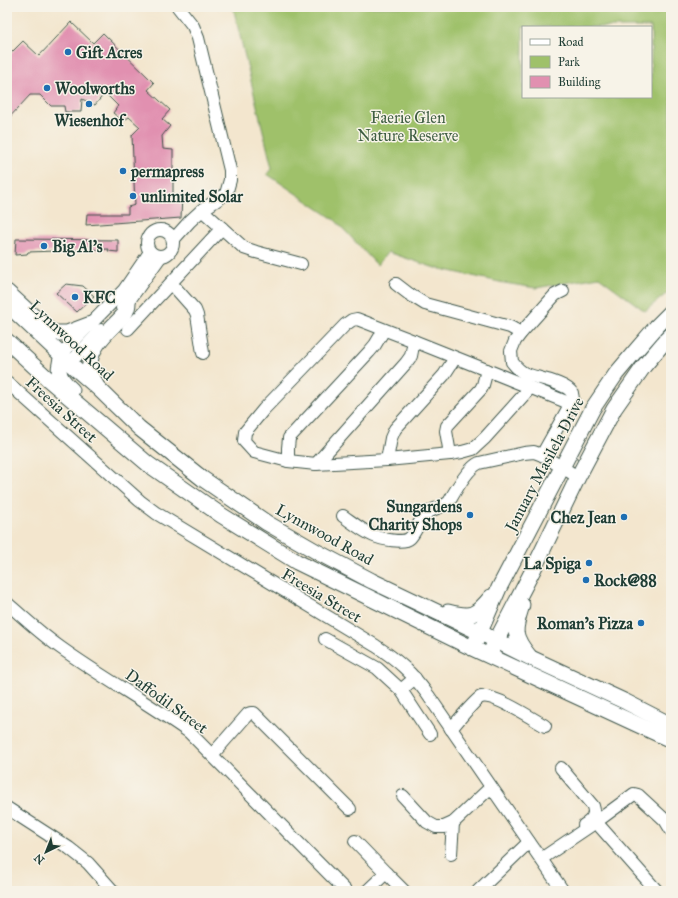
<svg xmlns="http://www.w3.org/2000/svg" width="678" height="898" viewBox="0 0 678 898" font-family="'IM FELL Great Primer',serif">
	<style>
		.green { fill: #9fc16a; stroke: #5f7f4f; fill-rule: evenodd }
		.building { fill: #e190b0 }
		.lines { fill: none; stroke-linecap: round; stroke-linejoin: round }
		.minor-casing { stroke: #3f564b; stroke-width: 14 }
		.major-casing { stroke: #3f564b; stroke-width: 17 }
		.minor { stroke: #fff; stroke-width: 12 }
		.major { stroke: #fff; stroke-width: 15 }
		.poi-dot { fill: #1f6fb2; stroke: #f7f3e8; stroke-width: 1.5 }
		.labels { text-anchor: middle; stroke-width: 3; stroke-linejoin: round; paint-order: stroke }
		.poi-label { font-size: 16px; font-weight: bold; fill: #1f3d34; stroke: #f7f3e8; text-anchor: start }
		.park-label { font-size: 16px; fill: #3f5e42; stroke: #f7f3e8 }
		.street-label { font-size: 16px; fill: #1f3d34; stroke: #f7f3e8 }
	</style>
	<rect width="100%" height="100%" fill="#f7f3e8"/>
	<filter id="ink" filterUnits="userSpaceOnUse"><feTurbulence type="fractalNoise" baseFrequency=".025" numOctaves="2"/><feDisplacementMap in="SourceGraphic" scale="8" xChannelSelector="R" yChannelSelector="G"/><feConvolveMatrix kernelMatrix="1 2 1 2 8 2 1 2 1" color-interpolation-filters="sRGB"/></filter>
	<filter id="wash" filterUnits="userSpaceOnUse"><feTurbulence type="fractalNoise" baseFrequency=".012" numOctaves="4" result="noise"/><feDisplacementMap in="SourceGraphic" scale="16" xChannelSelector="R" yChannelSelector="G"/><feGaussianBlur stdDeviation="0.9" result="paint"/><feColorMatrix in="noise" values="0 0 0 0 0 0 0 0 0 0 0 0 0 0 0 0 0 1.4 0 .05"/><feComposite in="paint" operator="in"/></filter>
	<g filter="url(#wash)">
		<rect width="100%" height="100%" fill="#f3e6ce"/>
		<!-- green -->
		<path class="green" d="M 233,7 L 671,7 L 671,290 L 645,311 L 599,277 L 536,288 L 504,283 L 432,267 L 388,252 L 377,265 L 335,220 L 267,174 L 272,168 ZM 523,27 L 651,27 L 651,97 L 523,97 Z"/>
		<g id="blocks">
			<!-- building -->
			<g class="building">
				<polygon points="71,22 93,43 103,33 154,83 148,90 170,110 162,119 170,126 162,136 163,149 173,150 173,196 182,195 181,218 86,225 87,214 128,214 128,207 135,205 132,135 140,127 129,117 123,121 113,113 118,106 105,93 95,105 82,99 81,112 65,112 64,106 51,106 40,95 30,95 7,120 7,57 23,41 39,56"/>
				<polygon points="16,239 118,240 118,252 108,251 109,249 28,252 27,254 15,255"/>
				<polygon points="66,284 83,286 94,296 77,312 56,293"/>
			</g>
		</g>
	</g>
	<g filter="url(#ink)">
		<use href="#blocks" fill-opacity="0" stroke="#3f564b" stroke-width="1"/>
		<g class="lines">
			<defs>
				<g id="minor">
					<polyline points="202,210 244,248 256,252 301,264"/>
					<circle cx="160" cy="243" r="13"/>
					<polyline points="173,240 190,221 202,210 226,194 230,180 230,170 198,38 193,26 178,7"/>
					<polyline points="171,283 195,310 197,315 203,353"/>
					<polyline points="396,284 409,294 425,304 510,327 521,333"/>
					<path d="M 563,291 L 555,295 L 521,333 L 515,341 L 511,351 L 512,362 C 516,367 520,372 526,374 C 537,378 567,383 572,393 C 572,394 573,398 573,399 L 570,405"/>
					<polyline points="122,308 128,302 161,256"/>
					<polyline points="128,329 222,228"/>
					<polyline points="62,356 68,347 124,290 150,252"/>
					<polyline points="70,363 101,330"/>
					<path d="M 7,382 L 140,501 L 156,513 L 376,646 C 399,661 412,673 428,695 L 563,891"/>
					<polyline points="530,388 485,438 473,449 462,452 450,454 387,460 316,464 288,461 254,452 244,441 245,432 264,409 345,325 352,320 357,319 414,341 564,401 570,405 542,455"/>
					<polyline points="450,454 446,431 447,426 481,389 483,385 487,370"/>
					<polyline points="387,460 391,438 395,429 444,375 455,358"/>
					<polyline points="288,461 288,448 289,438 369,352 375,345 384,330"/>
					<polyline points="316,464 406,363 411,356 414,341"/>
					<path d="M 343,516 C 353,523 363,531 374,536 C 381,539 404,544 410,538 C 417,531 419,519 427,513 C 434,508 443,507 449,502 C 455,491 468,468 479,463 L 524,453 L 534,452 L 542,455 L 578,477"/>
					<path d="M 7,603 C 25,619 42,635 61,648 C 103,678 148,703 189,732 L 346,891"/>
					<polyline points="325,639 377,668 401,690 415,678"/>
					<polyline points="401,690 430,734"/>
					<path d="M 451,729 C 456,723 476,699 481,697 C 493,693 533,719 545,726"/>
					<polyline points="212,755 248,714 251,713 254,713 350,809"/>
					<path d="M 561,768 L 593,806 C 596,815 592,820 584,825"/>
					<polyline points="403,796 427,822 436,827 444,827 453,823 491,787"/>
					<polyline points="7,808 69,848 88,863 113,891"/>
					<polyline points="596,822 657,891"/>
					<polyline points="355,841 386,873 367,891"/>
					<polyline points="451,854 453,823"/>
					<polyline points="541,859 596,822 634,794 638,795 665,820 671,830"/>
					<polyline points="386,873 404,891"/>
					<polyline points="478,891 529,842"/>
				</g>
				<g id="major">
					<polyline points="7,292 45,327 54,333 67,333 91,324"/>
					<polyline points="7,304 75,368 97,387 139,428 203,479 267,523 319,553 372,581 479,632 531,658 626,702 671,725"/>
					<polyline points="7,341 48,379 148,464 221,515 297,562 472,648 671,740"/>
					<path d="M 62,356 C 56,373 59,378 72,390"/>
					<path d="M 97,387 C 94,381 91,375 90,369 C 88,350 104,335 116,323 C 123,316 128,312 128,302"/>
					<path d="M 522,605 C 514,630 512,635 529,656"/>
					<path d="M 448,612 C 472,618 475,616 491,597"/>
					<polyline points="476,641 499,588 593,408 616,374 632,355 657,326 671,312"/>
					<polyline points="492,649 534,568 578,477 614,409 644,366 666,340 671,335"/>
				</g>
			</defs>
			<!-- minor casing -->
			<use href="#minor" class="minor-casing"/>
			<!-- major casing -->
			<use href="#major" class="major-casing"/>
			<!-- minor -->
			<use href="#minor" class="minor"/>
			<!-- major -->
			<use href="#major" class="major"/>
		</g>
	</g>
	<!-- markers -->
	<g class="poi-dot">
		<circle cx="68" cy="52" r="4"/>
		<circle cx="47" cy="88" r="4"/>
		<circle cx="89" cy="104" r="4"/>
		<circle cx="123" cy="171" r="4"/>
		<circle cx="133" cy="196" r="4"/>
		<circle cx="44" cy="246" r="4"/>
		<circle cx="75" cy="297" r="4"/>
		<circle cx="470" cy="515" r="4"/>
		<circle cx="624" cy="517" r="4"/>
		<circle cx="589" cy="563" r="4"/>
		<circle cx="586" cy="580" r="4"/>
		<circle cx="641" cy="623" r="4"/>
	</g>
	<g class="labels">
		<!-- poi labels -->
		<g class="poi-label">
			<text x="76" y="58">Gift Acres</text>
			<text x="55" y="94">Woolworths</text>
			<text x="89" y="126" text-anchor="middle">Wiesenhof</text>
			<text x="131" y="177">permapress</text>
			<text x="141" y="202">unlimited Solar</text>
			<text x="52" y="252">Big Al's</text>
			<text x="83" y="303">KFC</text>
			<text x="462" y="512" text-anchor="end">Sungardens<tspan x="462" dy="18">Charity Shops</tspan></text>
			<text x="616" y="523" text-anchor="end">Chez Jean</text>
			<text x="581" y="569" text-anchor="end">La Spiga</text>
			<text x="594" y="586">Rock@88</text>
			<text x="633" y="629" text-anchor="end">Roman's Pizza</text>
		</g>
		<!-- park labels -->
		<g class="park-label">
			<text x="408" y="123">Faerie Glen<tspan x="408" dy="18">Nature Reserve</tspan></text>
		</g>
		<!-- street labels -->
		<g class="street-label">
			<text transform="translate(72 340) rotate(43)" y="6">Lynnwood Road</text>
			<text transform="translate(62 409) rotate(42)" y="6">Freesia Street</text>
			<text transform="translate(544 464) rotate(-62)" y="6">January Masilela Drive</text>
			<text transform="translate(325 534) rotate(29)" y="6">Lynnwood Road</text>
			<text transform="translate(322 595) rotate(31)" y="6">Freesia Street</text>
			<text transform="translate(167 701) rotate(36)" y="6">Daffodil Street</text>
		</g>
	</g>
	<!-- margin -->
	<rect width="678" height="898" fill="none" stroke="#f7f3e8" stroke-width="24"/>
	<!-- legend -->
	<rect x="522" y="26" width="130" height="72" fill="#f7f3e8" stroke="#a1aaa0"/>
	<rect x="530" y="39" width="20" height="6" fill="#ffffff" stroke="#a1aaa0"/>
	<text x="558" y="46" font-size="12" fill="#1f3d34">Road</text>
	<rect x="530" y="56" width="20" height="12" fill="#9fc16a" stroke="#a1aaa0"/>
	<text x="558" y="66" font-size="12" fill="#1f3d34">Park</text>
	<rect x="530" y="76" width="20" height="12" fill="#e190b0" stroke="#a1aaa0"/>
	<text x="558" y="86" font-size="12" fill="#1f3d34">Building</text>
	<!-- north arrow -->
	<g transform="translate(46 852) rotate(223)" stroke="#f7f3e8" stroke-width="3" paint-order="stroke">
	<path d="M0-3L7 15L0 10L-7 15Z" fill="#1f3d34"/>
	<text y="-6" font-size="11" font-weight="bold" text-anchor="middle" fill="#1f3d34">N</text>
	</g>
</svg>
